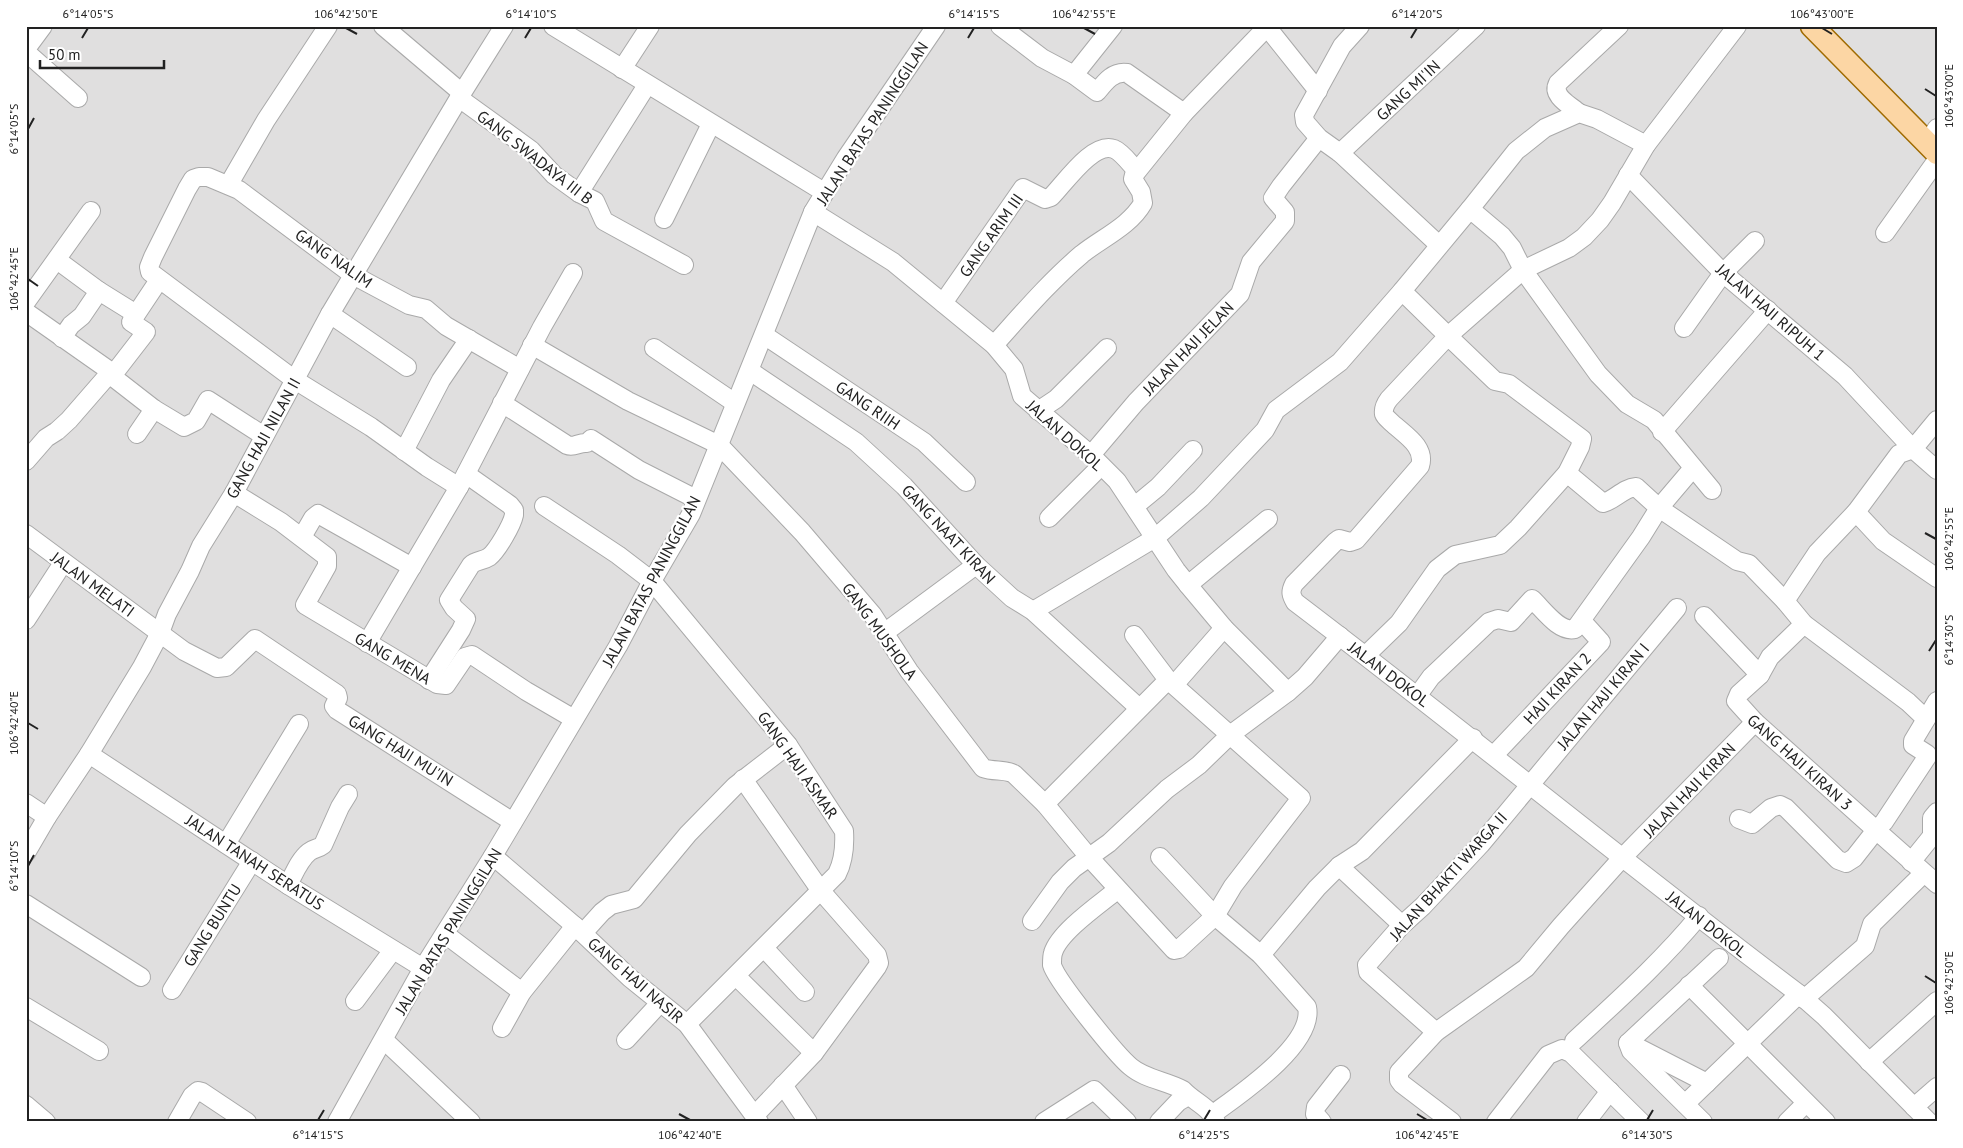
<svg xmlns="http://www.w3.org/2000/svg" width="1963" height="1148" viewBox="0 0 1963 1148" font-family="'PT Sans',sans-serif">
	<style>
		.residential { fill: #e0dfdf }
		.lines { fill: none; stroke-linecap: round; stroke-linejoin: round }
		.minor-casing { stroke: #a9a9a9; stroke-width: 20 }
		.major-casing { stroke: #a06b00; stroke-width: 25 }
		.minor { stroke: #fff; stroke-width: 18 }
		.major { stroke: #fcd6a4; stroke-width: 22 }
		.ticks { fill: none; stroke: #222; stroke-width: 2 }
		.labels { text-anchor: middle; stroke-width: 4.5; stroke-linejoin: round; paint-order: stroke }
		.street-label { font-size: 16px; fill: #222; stroke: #fff }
		.neatline { fill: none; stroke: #222; stroke-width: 2 }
		.ticks-label { font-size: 12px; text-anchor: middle; fill: #222 }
	</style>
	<rect width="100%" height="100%" fill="#f2efe9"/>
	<!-- residential -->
	<rect class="residential" x="26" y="26" width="1911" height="1096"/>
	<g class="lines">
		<defs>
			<g id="minor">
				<polyline points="383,26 462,93"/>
				<polyline points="553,26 824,192"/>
				<path d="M 1000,26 L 1042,58 L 1074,75 L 1097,92 C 1105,82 1113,71 1127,73 L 1184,113 L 1267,27"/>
				<polyline points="1268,26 1267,27 1318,91"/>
				<polyline points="1360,26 1342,46 1304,115 1305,122 1319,138 1340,153 1439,245"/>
				<polyline points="26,49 43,26"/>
				<polyline points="26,52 78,98"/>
				<polyline points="622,69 650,26"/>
				<polyline points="1074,75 1113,26"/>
				<polyline points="459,98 531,150 554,175 579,193 595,201 604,221 684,265"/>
				<path d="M 1579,113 C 1570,105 1551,96 1558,83 L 1619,26"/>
				<polyline points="1927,143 1937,128"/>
				<polyline points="1340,153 1476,26"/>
				<polyline points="1628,175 1723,273 1845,376 1913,449 1937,470"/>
				<polyline points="229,184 266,120 328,26"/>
				<polyline points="579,193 647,85"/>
				<polyline points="1470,209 1516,151 1545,128 1579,113 1597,119 1646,145"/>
				<polyline points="813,212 893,262 994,345 1014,369 1022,396 1091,455 1117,481 1176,570 1188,585 1224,628 1288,692 1305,677 1340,636"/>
				<polyline points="664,219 711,124"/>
				<polyline points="1885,233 1937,160"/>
				<polyline points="57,260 99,291 82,316 71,325 62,338"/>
				<polyline points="99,291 136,314"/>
				<polyline points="1402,291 1448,336 1523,270 1569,248 1584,237 1600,220 1612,203 1646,145 1737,26"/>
				<polyline points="26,302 91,211"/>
				<path d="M 943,303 L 1023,188 L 1045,199 L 1051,197 C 1065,183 1093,141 1114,149 C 1122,152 1131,165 1137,171"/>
				<polyline points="26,312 110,371 109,374 69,420 57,431 46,438 26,461"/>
				<polyline points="330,314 407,367"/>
				<polyline points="1684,328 1723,273 1755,241"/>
				<polyline points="764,335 924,442 966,482"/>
				<path d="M 532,345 L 628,401 L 719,445 L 802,532 L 872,614 L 909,671 L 983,768 C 994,772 1005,769 1014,774 L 1045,804"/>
				<path d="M 994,345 C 1022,314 1050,281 1082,254 C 1102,238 1130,226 1143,203 L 1141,192 L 1133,179 L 1134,175 L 1184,113"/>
				<polyline points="654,348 735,403"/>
				<polyline points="750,371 856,442 904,486 976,565 1012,598 1033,611 1139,708"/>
				<polyline points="109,374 154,409 184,427 196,421 208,400 264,436"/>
				<polyline points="112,376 146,332 131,322 159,280"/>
				<path d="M 502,403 L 567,445 C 574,448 579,442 587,443 L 591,439 L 639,470 L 696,499"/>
				<polyline points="1038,411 1056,399 1107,348"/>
				<polyline points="1662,432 1768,310"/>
				<polyline points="137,434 154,409"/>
				<polyline points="1913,449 1899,454 1856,512 1817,553 1785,601 1804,624 1908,702 1926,719"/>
				<polyline points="1913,449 1937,420"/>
				<polyline points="404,451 441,380 469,339"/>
				<polyline points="1091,455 1136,402 1240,294 1251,262 1285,221 1285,212 1273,198 1281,186 1319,138"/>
				<polyline points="1693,468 1659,508 1737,561 1749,564 1785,601"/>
				<polyline points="459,487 427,467 371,427 295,380 150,272 149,267 153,257 187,189 193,179 199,177 208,177 239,190 353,275 409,305 426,309 446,326 520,369"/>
				<polyline points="234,493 281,522 327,557 327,566 305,605 437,684 446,685 465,657 472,655 526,691 574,719"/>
				<path d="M 544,506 L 618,555 L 652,581 L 788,745 L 844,831 C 845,847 844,860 837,874 L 687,1024"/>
				<polyline points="1135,506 1158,487 1193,450"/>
				<polyline points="1856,512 1883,541 1937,578"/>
				<polyline points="1049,518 1101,466"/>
				<polyline points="26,534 184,651 217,668 226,667 255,639 337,694 338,698 334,706 337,710 513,822"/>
				<polyline points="302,537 313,518 318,514 412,567"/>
				<polyline points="1188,585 1268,519"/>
				<polyline points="1033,611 1155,538 1201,498 1265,430 1276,410 1340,362 1402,291 1470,209 1502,236 1512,248 1523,270 1598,374 1627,404 1654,420 1712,490"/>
				<polyline points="1704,616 1760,675"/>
				<polyline points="26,620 63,563"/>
				<polyline points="1804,624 1770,657 1760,675 1739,694 1736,701 1755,722 1876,830 1884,822 1927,757 1927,754 1913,745 1913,741 1937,701"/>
				<polyline points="884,633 976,565"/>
				<polyline points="1134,635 1168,680 1301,798 1233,886 1215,916 1179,949 1174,950 1088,856 1045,804 1168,680"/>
				<polyline points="367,643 459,487 542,327 573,273"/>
				<path d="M 1366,655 L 1399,623 L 1437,569 L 1455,555 L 1500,545 L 1518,528 L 1567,473 L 1580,447 L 1582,439 L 1509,384 L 1495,381 L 1448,336 L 1389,399 C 1386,403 1383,408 1384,414 C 1385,417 1389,420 1392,423 C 1405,435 1426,447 1420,466 L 1356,540 L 1350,542 L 1339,539 L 1335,542 L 1294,584 C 1290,592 1291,595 1295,602 C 1465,731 1629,866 1799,994 L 1824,1016 L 1929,1122"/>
				<path d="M 429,680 L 461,630 L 466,619 L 454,608 L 449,600 L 471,565 C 476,560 483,561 489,557 C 497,551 512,525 514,515 L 514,510 L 510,505 L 466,474"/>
				<polyline points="1174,685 1224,628"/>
				<path d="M 1418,695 L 1431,677 L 1489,622 L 1498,619 L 1511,622 L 1532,599 C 1543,609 1559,633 1575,629 L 1641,537 L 1659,508 L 1636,487 C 1623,488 1615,500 1603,503 L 1567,473"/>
				<polyline points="89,754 288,885 423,968"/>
				<polyline points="1494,755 1601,642 1582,621"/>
				<polyline points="743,779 821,891 877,955 879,963 877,967 814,1053 755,1115"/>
				<polyline points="26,803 47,817"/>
				<polyline points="1739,819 1752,824 1771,808 1780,805 1786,808 1838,860 1846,863 1854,858 1876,830 1937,884"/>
				<polyline points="226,844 299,724"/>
				<polyline points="26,853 47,817 89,754 142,667 160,633 167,614 190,571 201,546 234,493 330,314 462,93 504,26"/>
				<polyline points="493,856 575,926 630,978 687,1024 759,1122"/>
				<path d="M 1160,857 L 1215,916 L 1261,955 L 1307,1007 C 1315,1044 1239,1095 1213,1114"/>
				<polyline points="1911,862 1932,836 1932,818 1937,812"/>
				<polyline points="1339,866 1402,925"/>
				<path d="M 288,885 C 294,874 299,860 309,852 C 314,848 318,849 323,845 L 340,807 L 348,794"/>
				<path d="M 1117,890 C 1100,904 1059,932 1053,953 C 1052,956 1052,962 1052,965 C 1056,980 1117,1056 1131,1067 C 1145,1079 1167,1081 1183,1090 C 1194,1102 1209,1106 1216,1122"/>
				<polyline points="26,904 141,977"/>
				<polyline points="1032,921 1060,882 1074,868 1109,843 1167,789 1199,765 1230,735 1288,692"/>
				<polyline points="583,933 602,912 611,905 634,899 688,834 735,786 788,745"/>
				<polyline points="445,934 522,992"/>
				<polyline points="764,948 805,992"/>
				<polyline points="1261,955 1317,888 1339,866 1362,851 1473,738"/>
				<polyline points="736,976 814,1053"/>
				<polyline points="1689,985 1826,1122"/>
				<polyline points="172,990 252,861"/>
				<polyline points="1804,999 1865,946 1872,924 1924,873"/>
				<polyline points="355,1001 393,950"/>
				<polyline points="26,1007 99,1051"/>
				<polyline points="502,1028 522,992 575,926"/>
				<polyline points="1436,1032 1368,972 1367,965 1402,925 1423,906 1481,844 1677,608"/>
				<polyline points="384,1040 471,1122"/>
				<polyline points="626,1040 660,1003"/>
				<path d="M 1574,1041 C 1617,1001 1661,962 1699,916"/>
				<polyline points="1628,1043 1719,958"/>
				<polyline points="1628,1043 1631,1051 1703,1122"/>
				<polyline points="1633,1045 1707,1083"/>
				<polyline points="1869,1062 1937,1001"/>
				<polyline points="783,1085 808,1122"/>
				<polyline points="1685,1104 1799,994"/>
				<polyline points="26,1105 46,1122"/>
				<polyline points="1914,1107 1937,1087"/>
				<polyline points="177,1122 192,1096 198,1091 202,1092 247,1122"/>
				<polyline points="337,1122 423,968 493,856 618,646 652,581 691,514 813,212 846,158 936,26"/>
				<polyline points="1044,1122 1094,1090 1127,1122"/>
				<polyline points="1159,1122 1178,1102 1188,1096"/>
				<polyline points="1322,1122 1315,1114 1316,1107 1341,1075"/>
				<polyline points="1452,1122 1402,1084 1399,1080 1399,1072 1436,1032 1526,968 1561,926 1622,858 1755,722"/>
				<polyline points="1496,1122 1548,1055 1562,1049 1571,1053 1641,1122"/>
				<polyline points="1586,1122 1610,1091"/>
				<polyline points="1787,1122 1806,1103"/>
			</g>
			<polyline id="major" points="1812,26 1937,153"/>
		</defs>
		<!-- minor casing -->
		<use href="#minor" class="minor-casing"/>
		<!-- major casing -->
		<use href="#major" class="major-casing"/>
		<!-- minor -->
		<use href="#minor" class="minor"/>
		<!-- major -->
		<use href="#major" class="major"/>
	</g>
	<!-- ticks -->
	<path class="ticks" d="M 346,28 L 357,34M 1084,28 L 1095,34M 1822,28 L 1832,34M 82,38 L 88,28M 525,38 L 531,28M 968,38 L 974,28M 1411,38 L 1417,28M 1925,89 L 1936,96M 28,129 L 34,118M 28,279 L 38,286M 1925,533 L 1936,539M 1929,651 L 1936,640M 28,723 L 38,729M 28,866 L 34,855M 1925,976 L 1936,983M 679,1114 L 690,1120M 1417,1114 L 1427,1120M 318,1120 L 324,1110M 1204,1120 L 1210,1110M 1647,1120 L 1653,1110"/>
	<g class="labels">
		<!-- street labels -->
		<g class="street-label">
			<text transform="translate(1408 90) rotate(-43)" y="6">GANG MI'IN</text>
			<text transform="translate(872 123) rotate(-57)" y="6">JALAN BATAS PANINGGILAN</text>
			<text transform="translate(535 157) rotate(38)" y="6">GANG SWADAYA III B</text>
			<text transform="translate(991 235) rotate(-55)" y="6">GANG ARIM III</text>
			<text transform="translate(334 258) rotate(35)" y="6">GANG NALIM</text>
			<text transform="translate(1771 312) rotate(41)" y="6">JALAN HAJI RIPUH 1</text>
			<text transform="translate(1188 348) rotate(-46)" y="6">JALAN HAJI JELAN</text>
			<text transform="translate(868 405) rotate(34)" y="6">GANG RIIH</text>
			<text transform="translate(1065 435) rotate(42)" y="6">JALAN DOKOL</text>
			<text transform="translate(263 438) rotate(-61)" y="6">GANG HAJI NILAN II</text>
			<text transform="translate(949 534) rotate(47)" y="6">GANG NAAT KIRAN</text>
			<text transform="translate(651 581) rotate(-62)" y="6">JALAN BATAS PANINGGILAN</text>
			<text transform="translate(93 584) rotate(36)" y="6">JALAN MELATI</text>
			<text transform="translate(880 631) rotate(54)" y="6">GANG MUSHOLA</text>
			<text transform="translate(393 658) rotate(31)" y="6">GANG MENA</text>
			<text transform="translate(1389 674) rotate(37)" y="6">JALAN DOKOL</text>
			<text transform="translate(1557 688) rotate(-47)" y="6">HAJI KIRAN 2</text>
			<text transform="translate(1603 696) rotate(-50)" y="6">JALAN HAJI KIRAN I</text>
			<text transform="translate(401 750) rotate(32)" y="6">GANG HAJI MU'IN</text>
			<text transform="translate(1800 762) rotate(42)" y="6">GANG HAJI KIRAN 3</text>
			<text transform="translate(798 765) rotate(55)" y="6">GANG HAJI ASMAR</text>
			<text transform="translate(1689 790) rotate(-46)" y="6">JALAN HAJI KIRAN</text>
			<text transform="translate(255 862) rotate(33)" y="6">JALAN TANAH SERATUS</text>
			<text transform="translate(1448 876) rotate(-48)" y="6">JALAN BHAKTI WARGA II</text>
			<text transform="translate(1707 924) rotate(38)" y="6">JALAN DOKOL</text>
			<text transform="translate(212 925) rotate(-58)" y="6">GANG BUNTU</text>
			<text transform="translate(448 931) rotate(-59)" y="6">JALAN BATAS PANINGGILAN</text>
			<text transform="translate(636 980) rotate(41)" y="6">GANG HAJI NASIR</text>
		</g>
	</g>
	<!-- border -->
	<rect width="1963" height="1148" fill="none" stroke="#ffffff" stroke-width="55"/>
	<!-- scale -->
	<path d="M40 60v8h124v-8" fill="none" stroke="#222222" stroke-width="2.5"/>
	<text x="48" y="60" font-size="15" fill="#222222" stroke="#ffffff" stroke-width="4" paint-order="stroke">50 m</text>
	<rect x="28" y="28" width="1908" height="1092" class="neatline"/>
	<g class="ticks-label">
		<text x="88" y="18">6°14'05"S</text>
		<text x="346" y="18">106°42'50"E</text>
		<text x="531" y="18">6°14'10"S</text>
		<text x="974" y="18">6°14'15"S</text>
		<text x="1084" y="18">106°42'55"E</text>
		<text x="1417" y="18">6°14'20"S</text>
		<text x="1822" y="18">106°43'00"E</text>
		<text transform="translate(1949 96) rotate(-90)" y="4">106°43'00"E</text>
		<text transform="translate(14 129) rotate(-90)" y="4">6°14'05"S</text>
		<text transform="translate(14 279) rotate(-90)" y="4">106°42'45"E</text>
		<text transform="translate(1949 539) rotate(-90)" y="4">106°42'55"E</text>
		<text transform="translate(1949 640) rotate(-90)" y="4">6°14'30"S</text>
		<text transform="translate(14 723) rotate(-90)" y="4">106°42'40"E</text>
		<text transform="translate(14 866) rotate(-90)" y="4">6°14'10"S</text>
		<text transform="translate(1949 983) rotate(-90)" y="4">106°42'50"E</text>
		<text x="318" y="1139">6°14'15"S</text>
		<text x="690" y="1139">106°42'40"E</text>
		<text x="1204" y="1139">6°14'25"S</text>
		<text x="1427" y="1139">106°42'45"E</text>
		<text x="1647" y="1139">6°14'30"S</text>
	</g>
</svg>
